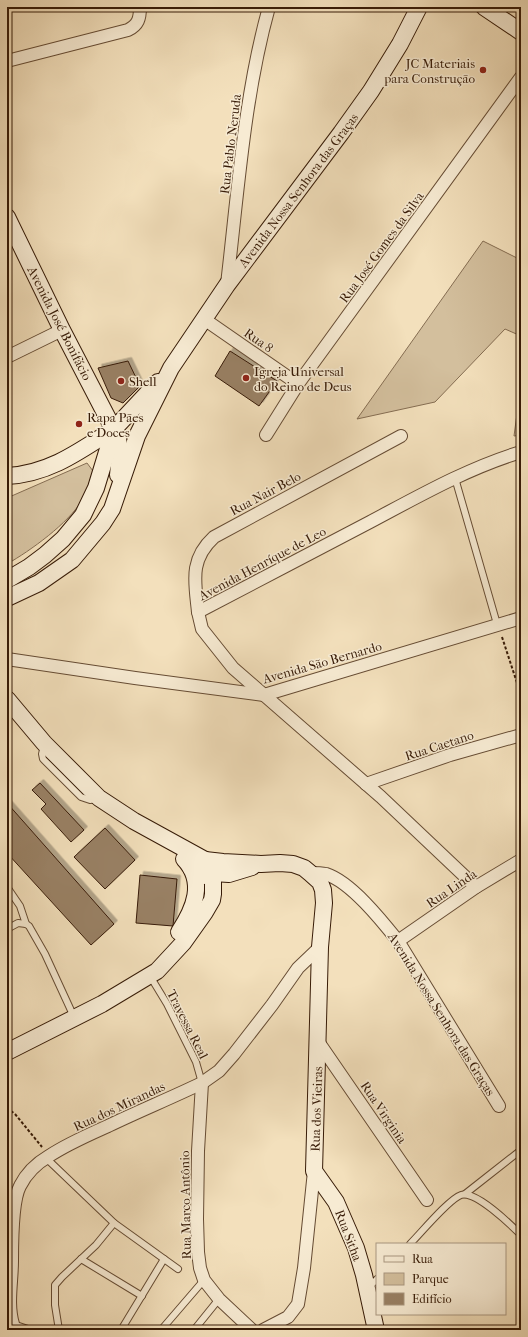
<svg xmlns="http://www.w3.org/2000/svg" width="528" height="1337" viewBox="0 0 528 1337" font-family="'IM FELL French Canon',serif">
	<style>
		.green { fill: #d3bf9d; stroke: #856d52 }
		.building { fill: #998165; stroke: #371b07; filter: url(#shadow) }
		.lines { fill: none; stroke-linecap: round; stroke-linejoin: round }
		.lane-casing { stroke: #664c34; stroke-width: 8 }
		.street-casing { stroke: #664c34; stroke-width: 14 }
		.secondary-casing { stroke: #371b07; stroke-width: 18 }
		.path { stroke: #371b07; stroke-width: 2; stroke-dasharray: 3 2; stroke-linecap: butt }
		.lane { stroke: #f7ebd3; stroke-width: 6 }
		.street { stroke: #f7ebd3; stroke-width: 12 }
		.secondary { stroke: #f7ebd3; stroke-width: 16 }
		.poi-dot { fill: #8f2418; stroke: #f7ebd3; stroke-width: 1.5 }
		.labels { text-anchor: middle; stroke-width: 3; stroke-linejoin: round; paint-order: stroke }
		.poi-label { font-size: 13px; fill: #371b07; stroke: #f7ebd3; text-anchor: start }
		.street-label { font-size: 13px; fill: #371b07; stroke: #f7ebd3 }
	</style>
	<defs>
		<filter id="shadow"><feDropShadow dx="3.5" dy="-3.5" stdDeviation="0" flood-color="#0004"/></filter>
	</defs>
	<rect width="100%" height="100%" fill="#f3e0bc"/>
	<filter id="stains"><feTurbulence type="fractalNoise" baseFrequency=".005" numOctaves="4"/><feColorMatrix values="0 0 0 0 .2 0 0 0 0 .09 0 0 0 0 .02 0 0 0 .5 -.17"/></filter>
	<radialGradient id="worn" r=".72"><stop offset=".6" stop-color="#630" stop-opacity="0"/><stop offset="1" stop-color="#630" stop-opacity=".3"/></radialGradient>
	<!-- green -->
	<g class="green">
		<polygon points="483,241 521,260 521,336 505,329 435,402 357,419"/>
		<polygon points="521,384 521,435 514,436"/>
		<path d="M 87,463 L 93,471 C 90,480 87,492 82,500 C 69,523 30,551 7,564 L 7,498 Z"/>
	</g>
	<!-- building -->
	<g class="building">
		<polygon points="230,351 277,381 259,406 215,376"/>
		<polygon points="128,361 140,386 123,403 111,398 98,368"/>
		<polygon points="40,783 84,830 71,842 41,809 46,804 32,790"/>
		<polygon points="7,803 114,924 91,945 7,853"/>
		<polygon points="105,828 135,860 105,889 74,857"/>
		<polygon points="140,875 177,879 173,926 136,923"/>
	</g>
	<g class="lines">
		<defs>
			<g id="lane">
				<polyline points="455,478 497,624"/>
				<polyline points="44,745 42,754 43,759 81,797 90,800 96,799"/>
				<polyline points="7,887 20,906 26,924"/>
				<polyline points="7,929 18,923 26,924 29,926 45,954 74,1017"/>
				<polyline points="150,976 167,1004 196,1062 202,1083"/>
				<polyline points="46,1158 114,1223 178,1269"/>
				<polyline points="465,1194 521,1150"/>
				<path d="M 410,1244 C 421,1233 449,1199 461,1195 C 475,1190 511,1225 521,1235"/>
				<polyline points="81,1259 142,1296"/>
				<polyline points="368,1288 377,1279"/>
				<polyline points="13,1324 31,1330"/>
				<polyline points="59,1330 55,1305 55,1285 62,1277 96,1245 114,1223"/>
				<polyline points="121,1330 164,1259"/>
				<polyline points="161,1330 204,1280"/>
				<polyline points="194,1330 219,1299"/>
			</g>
			<g id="street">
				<path d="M 7,61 L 128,30 C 138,25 140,19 140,7"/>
				<path d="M 227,284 C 238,192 244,97 269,7"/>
				<polyline points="204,319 298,384"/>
				<polyline points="7,357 62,330"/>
				<polyline points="266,435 298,384 521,77"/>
				<path d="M 198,612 C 195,582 189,560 214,537 L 401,436"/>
				<polyline points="7,659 135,678 264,695 521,618"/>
				<polyline points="366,784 450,755 521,735"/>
				<path d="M 310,873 C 315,873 321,873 326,874 C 351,882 382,921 398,941 L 499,1106"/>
				<path d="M 476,887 L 381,797 L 233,668 L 202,629 L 198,612 C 255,582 313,552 370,522 C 419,496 468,468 521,452"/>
				<polyline points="398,941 476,887 521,860"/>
				<polyline points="317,1040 427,1200"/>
				<polyline points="202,1083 198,1151 197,1219 198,1252 200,1268 204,1280 219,1299 252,1330"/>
				<path d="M 9,1330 L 13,1324 C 7,1304 12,1282 12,1261 C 12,1244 12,1201 20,1186 C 26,1174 37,1163 49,1156 C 67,1144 88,1135 108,1126 C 139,1111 171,1098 202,1083 L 219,1071 L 234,1054 L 272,1005 L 298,968 L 320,947"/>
				<polyline points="263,1330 288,1317 298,1304 304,1268 314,1171"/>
			</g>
			<g id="secondary">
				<polyline points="484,7 521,32"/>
				<polyline points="7,217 62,330 118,438 120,455 118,475"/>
				<path d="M 7,476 C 49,474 80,451 114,429"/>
				<polyline points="7,580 29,567 45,555 63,539 83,515 96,488 114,429 158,382"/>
				<polyline points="7,598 39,583 72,560 103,523 112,509 137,436 171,368 227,285 341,133 371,91 400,44 419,7"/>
				<polyline points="7,699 44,743 99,798 134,821 205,860 212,870 213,873 213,894 212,900 205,912 183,943 157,971 102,1004 7,1052"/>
				<polyline points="191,868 198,862 205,860 223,862 261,864 280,863 293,864 304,868 310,873 320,882 323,890 324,903 320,947 314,1171 336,1202 356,1248 364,1275 376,1330"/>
				<polyline points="203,876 213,873 229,874 252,867"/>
				<path d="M 179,932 C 194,909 206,882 184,859"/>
			</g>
		</defs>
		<!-- lane casing -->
		<use href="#lane" class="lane-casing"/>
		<!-- street casing -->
		<use href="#street" class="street-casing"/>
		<!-- secondary casing -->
		<use href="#secondary" class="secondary-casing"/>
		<!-- path -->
		<g class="path">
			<polyline points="502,637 521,695"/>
			<polyline points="7,1108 15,1114 42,1147"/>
		</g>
		<!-- lane -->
		<use href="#lane" class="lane"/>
		<!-- street -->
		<use href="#street" class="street"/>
		<!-- secondary -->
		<use href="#secondary" class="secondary"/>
	</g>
	<!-- markers -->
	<g class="poi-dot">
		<circle cx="483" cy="70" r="4"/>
		<circle cx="246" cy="378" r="4"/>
		<circle cx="121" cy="381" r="4"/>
		<circle cx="79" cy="424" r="4"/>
	</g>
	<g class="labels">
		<!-- poi labels -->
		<g class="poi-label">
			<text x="475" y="68" text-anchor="end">JC Materiais<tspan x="475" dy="15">para Construção</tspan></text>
			<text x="254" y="376">Igreja Universal<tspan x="254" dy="15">do Reino de Deus</tspan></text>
			<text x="129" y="386">Shell</text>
			<text x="87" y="422">Rapa Pães<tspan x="87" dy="15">e Doces</tspan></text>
		</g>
		<!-- street labels -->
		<g class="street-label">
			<text transform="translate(230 144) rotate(-83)" y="5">Rua Pablo Neruda</text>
			<text transform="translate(298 190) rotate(-53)" y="5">Avenida Nossa Senhora das Graças</text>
			<text transform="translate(381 247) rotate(-54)" y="5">Rua José Gomes da Silva</text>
			<text transform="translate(60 323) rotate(63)" y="5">Avenida José Bonifácio</text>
			<text transform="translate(259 340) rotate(35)" y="5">Rua 8</text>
			<text transform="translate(265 493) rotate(-28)" y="5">Rua Nair Belo</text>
			<text transform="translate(262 563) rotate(-28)" y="5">Avenida Henríque de Leo</text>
			<text transform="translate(322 662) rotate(-16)" y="5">Avenida São Bernardo</text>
			<text transform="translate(439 745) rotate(-18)" y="5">Rua Caetano</text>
			<text transform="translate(451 888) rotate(-34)" y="5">Rua Linda</text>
			<text transform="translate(442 1014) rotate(58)" y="5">Avenida Nossa Senhora das Graças</text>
			<text transform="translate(188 1024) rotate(63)" y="5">Travessa Real</text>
			<text transform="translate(119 1106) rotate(-25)" y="5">Rua dos Mirandas</text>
			<text transform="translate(316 1109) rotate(-88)" y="5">Rua dos Vieiras</text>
			<text transform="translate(384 1112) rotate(56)" y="5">Rua Virginia</text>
			<text transform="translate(185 1205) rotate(-91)" y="5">Rua Marco Antônio</text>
			<text transform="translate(349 1235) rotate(69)" y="5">Rua Sitha</text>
		</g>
	</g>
	<!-- margin -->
	<rect width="528" height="1337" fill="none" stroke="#f3e0bc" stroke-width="24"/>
	<rect x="8" y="8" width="512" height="1321" fill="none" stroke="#371b07" stroke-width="2"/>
	<rect x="12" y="12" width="504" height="1313" fill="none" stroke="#371b07"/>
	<!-- legend -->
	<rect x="376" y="1243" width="130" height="72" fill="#f7ebd3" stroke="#aa9881"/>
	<rect x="384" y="1256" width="20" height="6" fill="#f7ebd3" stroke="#aa9881"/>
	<text x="412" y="1263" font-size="12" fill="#371b07">Rua</text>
	<rect x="384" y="1273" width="20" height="12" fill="#d3bf9d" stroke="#aa9881"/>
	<text x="412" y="1283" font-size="12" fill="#371b07">Parque</text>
	<rect x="384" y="1293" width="20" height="12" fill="#998165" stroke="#aa9881"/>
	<text x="412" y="1303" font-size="12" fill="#371b07">Edifício</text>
	<rect width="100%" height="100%" filter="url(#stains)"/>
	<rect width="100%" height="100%" fill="url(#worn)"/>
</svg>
